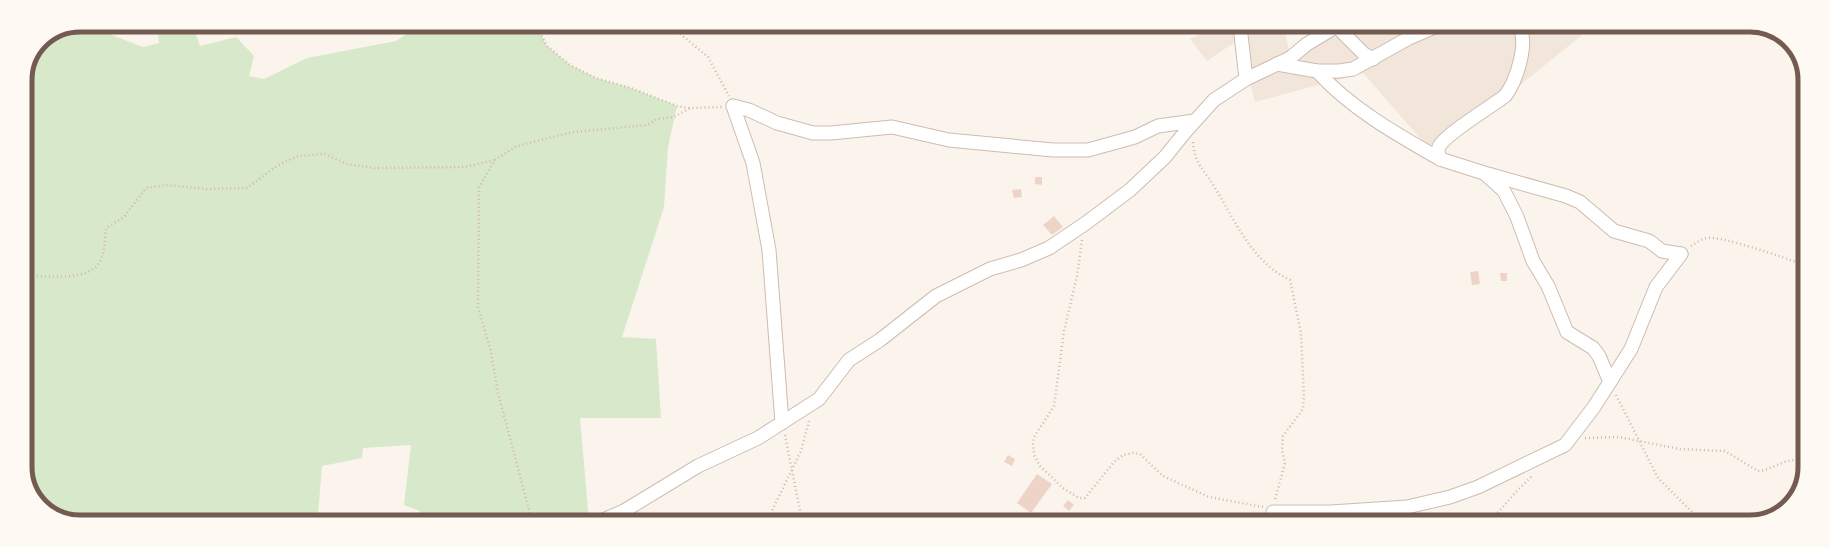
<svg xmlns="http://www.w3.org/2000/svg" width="1830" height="547" viewBox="0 0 1830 547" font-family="'Asap Condensed',sans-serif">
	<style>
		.residential { fill: #f2e6db }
		.green { fill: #d8e8cb }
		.building { fill: #eed4c6 }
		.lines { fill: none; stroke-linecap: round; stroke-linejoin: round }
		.street-casing { stroke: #cdbcb2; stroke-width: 15 }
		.path { stroke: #d3b7a9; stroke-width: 2.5; stroke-dasharray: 1 3; stroke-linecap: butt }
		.street { stroke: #fff; stroke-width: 13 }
		.rim { fill: none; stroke: #745b51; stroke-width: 5 }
	</style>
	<rect width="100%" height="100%" fill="#fbf4ec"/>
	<!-- residential -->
	<g class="residential">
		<polygon points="1221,26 1230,26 1238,40 1207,61 1190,39"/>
		<polygon points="1352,26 1592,27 1440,150 1426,145 1363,73 1255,102 1243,56 1242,31 1285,29 1290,57 1307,44 1344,35"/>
	</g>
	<!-- green -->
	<polygon class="green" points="80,25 86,25 143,47 159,43 157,25 193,25 200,46 236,37 254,56 249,76 264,79 307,58 396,41 420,25 536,25 547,46 570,65 596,78 631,88 677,106 668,147 664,207 622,337 656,339 661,418 580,418 589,521 419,521 420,511 404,505 411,445 363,448 362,458 322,466 318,515 279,520 66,520 39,503 25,471 25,80 41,41"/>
	<!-- building -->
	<g class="building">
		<polygon points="1035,177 1042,177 1042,185 1035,184"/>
		<polygon points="1021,189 1022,197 1014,198 1012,190"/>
		<polygon points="1054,216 1063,227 1052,235 1043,225"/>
		<polygon points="1478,271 1480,284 1472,285 1470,272"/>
		<polygon points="1500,273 1507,273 1507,281 1501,281"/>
		<polygon points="1008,455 1015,459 1012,466 1004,462"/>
		<polygon points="1037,474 1052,484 1031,513 1017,503"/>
		<polygon points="1068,500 1074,505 1069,511 1063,506"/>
		<polygon points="1055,517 1060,521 1052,521"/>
	</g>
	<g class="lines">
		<defs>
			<g id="street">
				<polyline points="1240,26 1246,79"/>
				<polyline points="1337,27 1364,54 1373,59"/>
				<path d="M 1519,27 C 1529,43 1516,82 1505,96 C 1492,106 1444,135 1439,147 C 1437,151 1439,155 1440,159 L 1484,173 L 1504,191 L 1517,217 L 1533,261 L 1548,286 L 1567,332 L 1593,348 L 1599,356 L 1610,382"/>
				<polyline points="1277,64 1317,71 1339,71 1353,69 1409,38 1437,26"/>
				<path d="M 1317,71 C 1350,108 1396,134 1440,159"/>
				<polyline points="733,106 749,110 777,123 813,133 831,133 892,127 949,140 1053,150 1088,150 1135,137 1158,126 1194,121"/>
				<polyline points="733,106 753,163 769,250 782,423"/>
				<polyline points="1488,174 1566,196 1580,202 1614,231 1649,241 1662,251 1681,254"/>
				<polyline points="1273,512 1331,512 1407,507 1450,497 1478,487 1565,445 1594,407 1631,349 1656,287 1681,254"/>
				<polyline points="601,521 624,511 698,466 758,438 819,399 849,360 880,340 936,296 990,269 1021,260 1049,248 1086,223 1130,190 1165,157 1186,131 1214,100 1246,79 1290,58 1307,44 1337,26"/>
			</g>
		</defs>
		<!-- street casing -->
		<use href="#street" class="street-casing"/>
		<!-- path -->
		<g class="path">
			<polyline points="536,25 547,46 570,65 596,78 631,88 677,106 690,108 722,107"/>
			<polyline points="671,26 708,57 729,96"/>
			<path d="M 1193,142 C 1195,166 1204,169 1215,188 C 1236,222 1252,262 1290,280 L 1301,333 L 1304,396 L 1303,409 L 1283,436 L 1282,450 L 1285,463 L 1275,500"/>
			<polyline points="1082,240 1077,276 1064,331 1054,406 1034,437 1033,444 1034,455 1040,466 1063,488 1079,498 1085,498 1114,462 1123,455 1133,453 1140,454 1163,476 1209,497 1263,507"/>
			<path d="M 1691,246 C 1696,243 1701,239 1707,238 C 1720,235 1788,259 1804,265"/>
			<path d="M 25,276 C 44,276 91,282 100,261 C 105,252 105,238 106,228 L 124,217 L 146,188 L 167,185 L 206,189 L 247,188 L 278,165 L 298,156 L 325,154 L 347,164 L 374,168 L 465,167 L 495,160"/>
			<polyline points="1616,395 1658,478 1702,522"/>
			<polyline points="785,435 802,521"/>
			<polyline points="1585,438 1618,437 1680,449 1725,451 1758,471 1765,470 1787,461 1803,459"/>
			<polyline points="532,521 498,393 491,352 478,307 479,187 495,160 517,146 573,132 648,125 657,119 674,117 690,108"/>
			<polyline points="767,521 801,451 809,421"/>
			<polyline points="1490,522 1514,494 1533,475"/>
		</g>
		<!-- street -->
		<use href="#street" class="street"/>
	</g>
	<!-- crop -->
	<path d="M0 0H1830V547H0ZM80 32H1750A48 48 0 0 1 1798 80V467A48 48 0 0 1 1750 515H80A48 48 0 0 1 32 467V80A48 48 0 0 1 80 32Z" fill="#fef9f2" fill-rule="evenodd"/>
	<path class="rim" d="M80 32H1750A48 48 0 0 1 1798 80V467A48 48 0 0 1 1750 515H80A48 48 0 0 1 32 467V80A48 48 0 0 1 80 32Z"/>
</svg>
